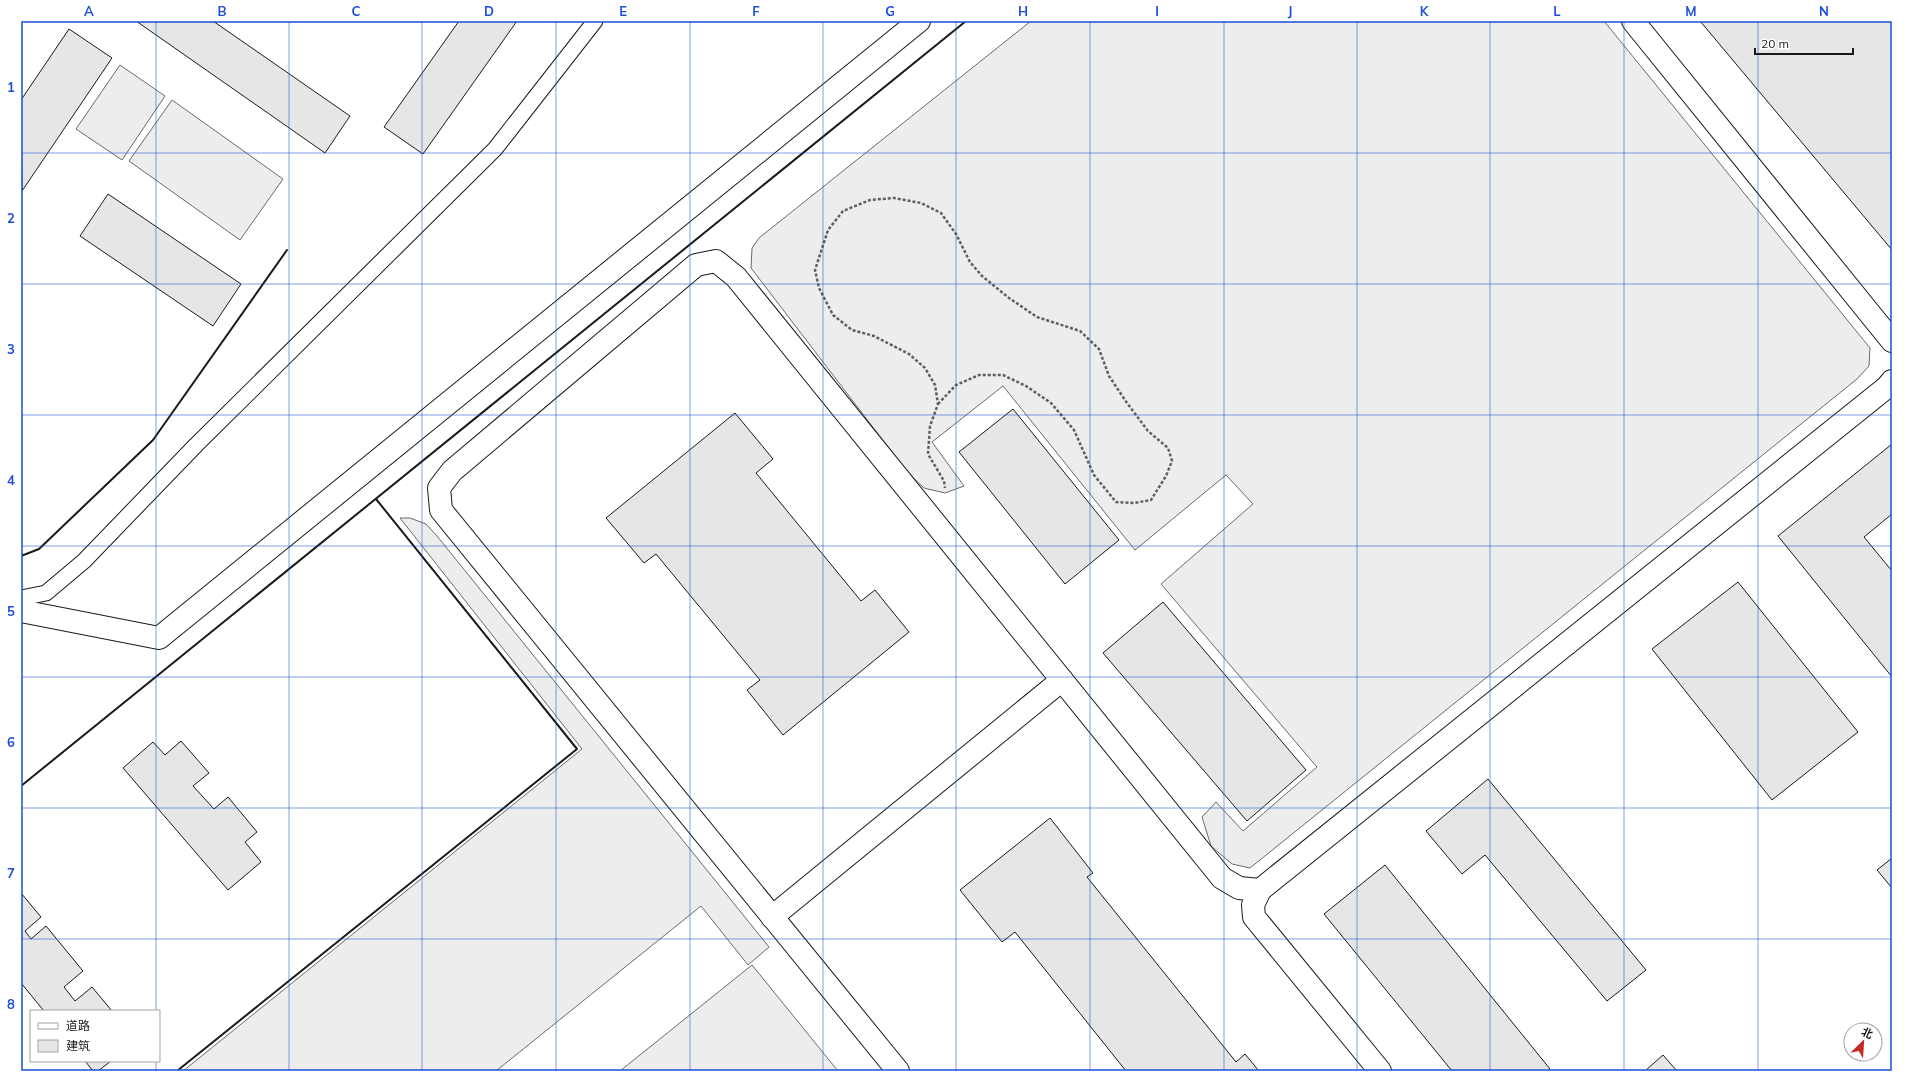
<svg xmlns="http://www.w3.org/2000/svg" width="1913" height="1092" viewBox="0 0 1913 1092" font-family="Mulish,'Noto Sans SC',sans-serif">
	<style>
		.built { fill: #ededed; stroke: #6a6a6a }
		.building { fill: #e6e6e6; stroke: #1a1a1a }
		.lines { fill: none; stroke-linecap: round; stroke-linejoin: round }
		.service-casing { stroke: #1a1a1a; stroke-width: 17 }
		.minor-casing { stroke: #1a1a1a; stroke-width: 24 }
		.path { stroke: #5f5f5f; stroke-width: 2.5; stroke-dasharray: 3 2; stroke-linecap: butt }
		.service { stroke: #fff; stroke-width: 15 }
		.minor { stroke: #fff; stroke-width: 22 }
		.wall { stroke: #1a1a1a; stroke-width: 2 }
		.grid { fill: none; stroke: #1d4ed8; stroke-width: 1; stroke-opacity: 0.55 }
		.neatline { fill: none; stroke: #1d4ed8; stroke-width: 1.5 }
		.grid-label { font-size: 13px; text-anchor: middle; font-weight: bold; fill: #1d4ed8 }
	</style>
	<rect width="100%" height="100%" fill="#fff"/>
	<!-- built -->
	<g class="built">
		<polygon points="1031,21 1604,21 1870,348 1869,366 1857,379 1250,868 1232,864 1211,846 1202,817 1216,802 1243,831 1317,767 1161,584 1253,504 1226,475 1135,550 1003,386 932,442 964,486 945,493 924,488 908,473 751,268 752,248 759,238"/>
		<polygon points="120,65 165,96 122,160 76,129"/>
		<polygon points="172,100 283,179 240,240 129,161"/>
		<polygon points="400,518 410,518 426,524 437,536 769,947 748,965 701,906 496,1071 183,1071 582,749"/>
		<polygon points="752,965 838,1071 620,1071"/>
	</g>
	<!-- building -->
	<g class="building">
		<polygon points="136,21 213,21 350,116 325,153"/>
		<polygon points="459,21 517,21 423,154 384,127"/>
		<polygon points="1700,21 1892,21 1892,250"/>
		<polygon points="69,29 112,58 22,191 21,100"/>
		<polygon points="108,194 241,284 213,326 80,236"/>
		<polygon points="1013,409 1119,540 1065,584 959,452"/>
		<polygon points="735,413 773,459 756,473 861,601 875,590 909,632 783,735 747,690 760,680 656,554 644,563 606,518"/>
		<polygon points="1892,444 1892,514 1864,537 1892,571 1892,677 1778,536"/>
		<polygon points="1738,582 1858,732 1772,800 1652,649"/>
		<polygon points="1163,602 1306,770 1247,821 1103,653"/>
		<polygon points="181,741 209,773 193,786 214,809 228,797 257,832 245,842 261,862 228,890 123,768 153,742 165,755"/>
		<polygon points="1488,779 1646,970 1607,1001 1485,855 1462,874 1426,831"/>
		<polygon points="1050,818 1093,873 1087,877 1236,1062 1245,1054 1259,1071 1126,1071 1015,932 1002,942 960,890"/>
		<polygon points="1892,858 1892,888 1877,870"/>
		<polygon points="1385,865 1550,1069 1547,1071 1452,1071 1324,914"/>
		<polygon points="21,893 41,917 25,931 31,939 46,926 83,971 64,987 75,1001 92,987 112,1011 44,1011 21,983"/>
		<polygon points="1663,1055 1677,1071 1645,1071"/>
		<polygon points="85,1061 111,1061 98,1071 93,1071"/>
	</g>
	<g class="lines">
		<defs>
			<polyline id="service" points="21,598 46,593 84,561 196,445 495,149 595,21"/>
			<g id="minor">
				<polyline points="1633,21 1892,341"/>
				<polyline points="21,611 159,638 919,21"/>
				<polyline points="772,917 1062,680"/>
				<polyline points="898,1071 441,510 439,488 452,471 696,265 716,261 736,277 1222,878 1239,888 1260,890"/>
				<polyline points="1380,1071 1254,917 1253,905 1260,890 1887,387 1892,381"/>
			</g>
		</defs>
		<!-- service casing -->
		<use href="#service" class="service-casing"/>
		<!-- minor casing -->
		<use href="#minor" class="minor-casing"/>
		<!-- path -->
		<polyline class="path" points="938,404 956,385 979,375 1003,375 1026,386 1051,403 1074,430 1094,475 1116,502 1134,503 1151,500 1166,476 1172,461 1168,448 1148,431 1127,403 1109,376 1099,349 1080,331 1037,317 1009,298 982,276 970,262 956,234 941,213 921,203 894,198 870,200 843,211 828,230 815,270 819,288 833,315 852,330 874,336 909,354 925,368 935,385 938,404 930,426 928,454 944,481 945,488"/>
		<!-- service -->
		<use href="#service" class="service"/>
		<!-- minor -->
		<use href="#minor" class="minor"/>
		<!-- wall -->
		<g class="wall">
			<polyline points="21,556 39,549 153,440 287,250"/>
			<polyline points="21,786 966,21"/>
			<polyline points="177,1071 577,749 376,499"/>
		</g>
	</g>
	<!-- grid -->
	<path class="grid" d="M 156,21 L 156,1011M 289,21 L 289,1071M 422,21 L 422,1071M 556,21 L 556,1071M 690,21 L 690,1071M 823,21 L 823,1071M 956,21 L 956,1071M 1090,21 L 1090,1071M 1224,21 L 1224,1071M 1357,21 L 1357,1071M 1490,21 L 1490,1071M 1624,21 L 1624,1071M 1758,21 L 1758,1071M 21,153 L 1892,153M 21,284 L 1892,284M 21,415 L 1892,415M 21,546 L 1892,546M 21,677 L 1892,677M 21,808 L 1892,808M 21,939 L 1892,939M 156,1061 L 156,1071"/>
	<!-- border -->
	<rect width="1913" height="1092" fill="none" stroke="#ffffff" stroke-width="44"/>
	<!-- legend -->
	<rect x="30" y="1010" width="130" height="52" fill="#ffffff" stroke="#a3a3a3"/>
	<rect x="38" y="1023" width="20" height="6" fill="#ffffff" stroke="#a3a3a3"/>
	<text x="66" y="1030" font-size="12" fill="#1a1a1a">道路</text>
	<rect x="38" y="1040" width="20" height="12" fill="#e6e6e6" stroke="#a3a3a3"/>
	<text x="66" y="1050" font-size="12" fill="#1a1a1a">建筑</text>
	<!-- north arrow -->
	<g transform="translate(1863 1042) rotate(25)"><circle r="19" fill="#ffffff" stroke="#a3a3a3"/>
	<path d="M0-3L7 15L0 10L-7 15Z" fill="#c62828"/>
	<text y="-6" font-size="11" font-weight="bold" text-anchor="middle" fill="#1a1a1a">北</text>
	</g>
	<!-- scale -->
	<path d="M1755 48v6h98v-6" fill="none" stroke="#1a1a1a" stroke-width="2"/>
	<text x="1761" y="48" font-size="12" fill="#1a1a1a" stroke="#ffffff" stroke-width="3" paint-order="stroke">20 m</text>
	<rect x="22" y="22" width="1869" height="1048" class="neatline"/>
	<g class="grid-label">
		<text x="89" y="16">A</text>
		<text x="222" y="16">B</text>
		<text x="356" y="16">C</text>
		<text x="489" y="16">D</text>
		<text x="623" y="16">E</text>
		<text x="756" y="16">F</text>
		<text x="890" y="16">G</text>
		<text x="1023" y="16">H</text>
		<text x="1157" y="16">I</text>
		<text x="1290" y="16">J</text>
		<text x="1424" y="16">K</text>
		<text x="1557" y="16">L</text>
		<text x="1691" y="16">M</text>
		<text x="1824" y="16">N</text>
		<text x="11" y="92">1</text>
		<text x="11" y="223">2</text>
		<text x="11" y="354">3</text>
		<text x="11" y="485">4</text>
		<text x="11" y="616">5</text>
		<text x="11" y="747">6</text>
		<text x="11" y="878">7</text>
		<text x="11" y="1009">8</text>
	</g>
</svg>
